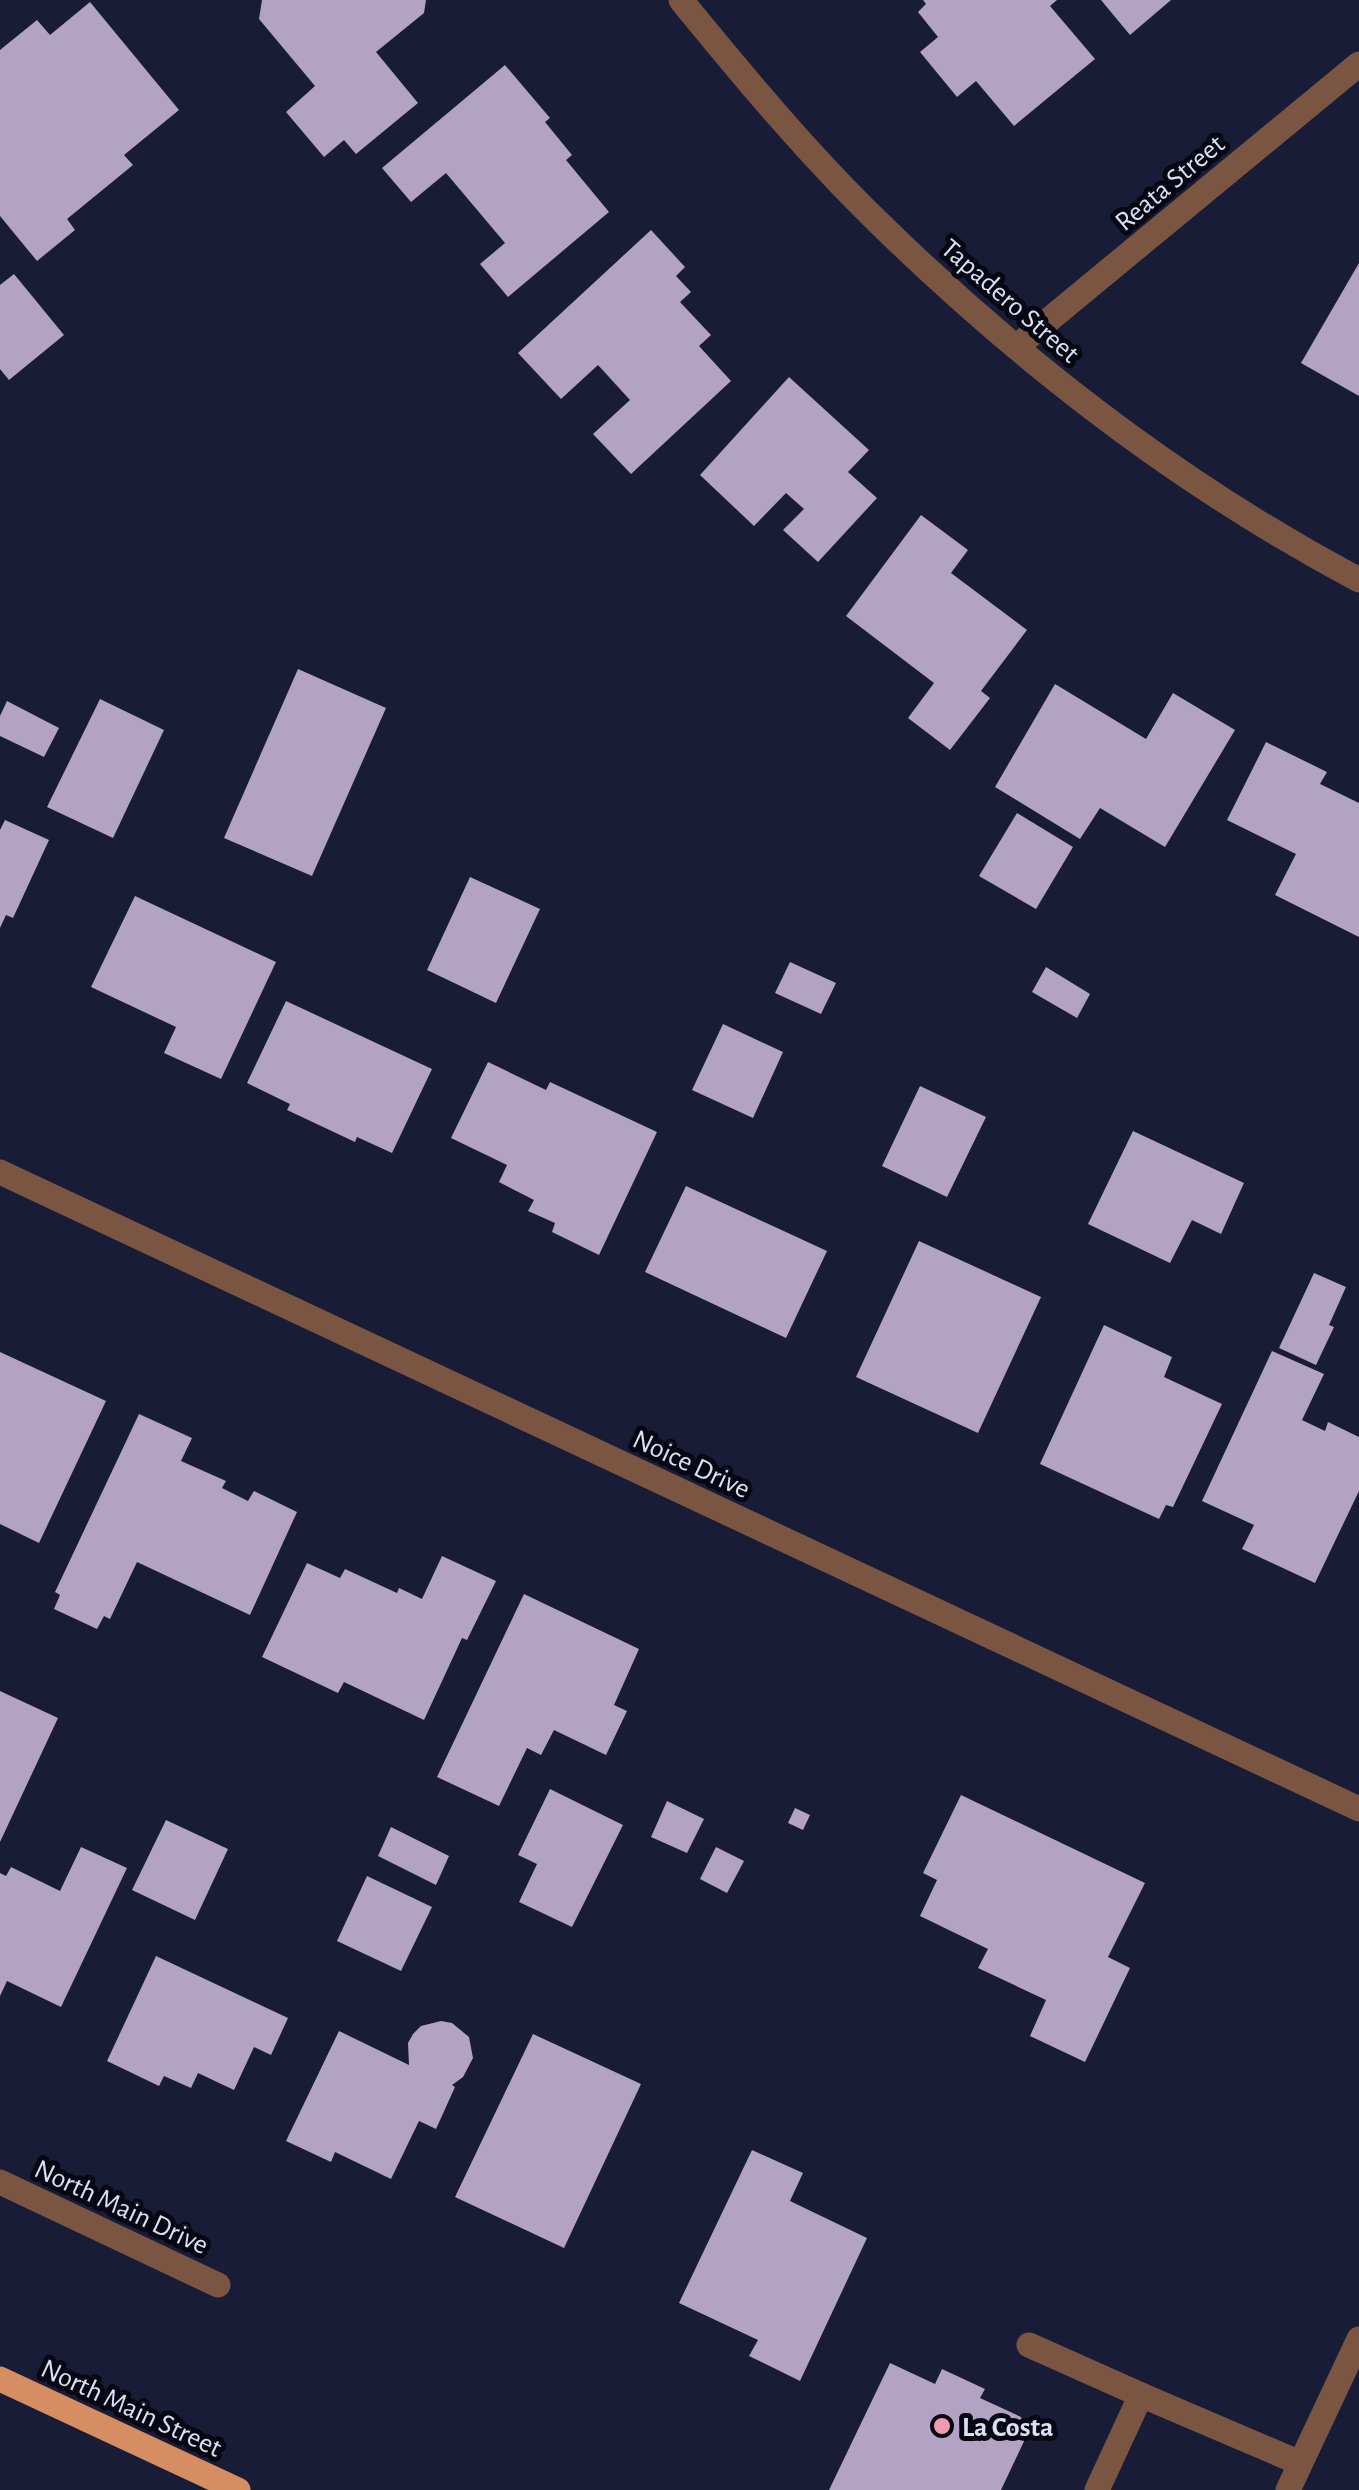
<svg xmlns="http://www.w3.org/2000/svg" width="1359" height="2490" viewBox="0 0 1359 2490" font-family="'Alegreya Sans',sans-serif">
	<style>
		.building { fill: #b2a2c3 }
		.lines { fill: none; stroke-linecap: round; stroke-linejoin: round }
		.minor { stroke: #7a5642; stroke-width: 25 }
		.major { stroke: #d78d62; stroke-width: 25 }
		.poi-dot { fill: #f29aad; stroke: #060713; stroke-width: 4 }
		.labels { text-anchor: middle; stroke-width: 10; stroke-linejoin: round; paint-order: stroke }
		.street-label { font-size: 28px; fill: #dde0f2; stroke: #060713 }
		.poi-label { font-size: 28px; font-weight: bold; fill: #dde0f2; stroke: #060713; text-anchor: start }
	</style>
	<rect width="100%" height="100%" fill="#191c36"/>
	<!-- building -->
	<g class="building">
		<polygon points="262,0 426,0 424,13 376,52 418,103 356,154 344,140 324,157 286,112 315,86 259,19"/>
		<polygon points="923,0 1057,0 1050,6 1095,59 1014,126 976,81 957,97 920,52 938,37 918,12 926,4"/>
		<polygon points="1101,0 1171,0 1130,35"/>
		<polygon points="90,2 179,110 124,155 133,165 67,219 75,230 37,261 0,216 0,50 37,20 50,35"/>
		<polygon points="505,65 550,118 545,122 572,155 566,160 609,212 508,297 480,264 505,243 446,173 411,202 382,168"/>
		<polygon points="651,230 685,267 676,276 691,292 680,302 711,335 699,346 731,381 631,474 593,434 630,400 598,365 561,399 518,353"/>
		<polygon points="1359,263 1359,396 1301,363"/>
		<polygon points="14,274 64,335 9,380 0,369 0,285"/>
		<polygon points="789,377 869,450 848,472 877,498 818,562 783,530 804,509 786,493 754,526 700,475"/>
		<polygon points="921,515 968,550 951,573 1027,630 981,691 990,698 950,750 908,718 934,683 846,616"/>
		<polygon points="298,669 386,708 312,876 224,838"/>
		<polygon points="1055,684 1146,739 1173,693 1235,730 1165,847 1100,808 1080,839 995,787"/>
		<polygon points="100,699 164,730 113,838 47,807"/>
		<polygon points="7,701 59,728 44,757 0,736 0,716"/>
		<polygon points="1266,742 1327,772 1320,784 1359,803 1359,937 1275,895 1296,854 1227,820"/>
		<polygon points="1017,813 1073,847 1036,909 979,876"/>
		<polygon points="5,820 49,840 13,918 6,915 0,928 0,830"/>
		<polygon points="470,877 540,909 496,1003 427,970"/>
		<polygon points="135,896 276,962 221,1079 164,1053 176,1027 91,987"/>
		<polygon points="790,962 836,983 821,1014 775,993"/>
		<polygon points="1046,967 1090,994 1077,1018 1032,992"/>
		<polygon points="286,1001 432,1069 392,1153 357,1137 355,1142 287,1110 290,1104 247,1083"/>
		<polygon points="723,1024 783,1052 753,1118 692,1090"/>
		<polygon points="488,1062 546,1090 550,1082 657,1132 599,1255 552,1232 555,1223 528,1211 534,1200 499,1182 507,1165 451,1138"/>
		<polygon points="920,1086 986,1117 947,1197 882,1166"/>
		<polygon points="1133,1131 1244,1183 1221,1234 1192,1220 1170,1263 1088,1224"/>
		<polygon points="686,1186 827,1251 786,1338 645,1272"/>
		<polygon points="919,1241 1041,1297 978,1433 856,1377"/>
		<polygon points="1314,1273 1346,1287 1329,1325 1334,1327 1316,1365 1279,1348"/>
		<polygon points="1104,1325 1172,1357 1164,1377 1222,1404 1173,1507 1166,1505 1159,1519 1040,1464"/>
		<polygon points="1272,1351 1324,1374 1302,1420 1325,1431 1328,1422 1359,1437 1359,1491 1315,1583 1242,1549 1254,1525 1202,1501"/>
		<polygon points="0,1352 106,1401 39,1543 0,1524"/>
		<polygon points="139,1414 192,1438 181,1461 226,1481 222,1488 248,1501 254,1491 297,1512 250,1615 137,1562 110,1619 104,1616 97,1629 54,1609 60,1595 55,1592"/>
		<polygon points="442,1556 496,1581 467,1640 462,1638 424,1720 344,1682 338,1693 262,1657 307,1563 340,1578 345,1569 397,1593 399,1588 422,1599"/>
		<polygon points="524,1594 639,1649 614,1705 627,1711 606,1755 554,1730 541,1755 527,1748 499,1806 437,1777"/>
		<polygon points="0,1691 58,1718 0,1842"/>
		<polygon points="550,1789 623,1825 572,1927 519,1902 537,1864 518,1855"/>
		<polygon points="961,1795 1145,1883 1108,1957 1130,1968 1085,2062 1030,2036 1046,2000 978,1968 988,1949 920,1916 937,1880 923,1873"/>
		<polygon points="667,1801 704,1819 687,1853 651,1837"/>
		<polygon points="795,1808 810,1815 803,1830 788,1823"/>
		<polygon points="166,1820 228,1849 195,1920 132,1890"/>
		<polygon points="391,1827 449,1856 436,1885 378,1856"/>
		<polygon points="81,1847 127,1868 61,2007 7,1981 0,1996 0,1873 6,1876 11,1867 60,1891"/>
		<polygon points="716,1847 744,1861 727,1893 700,1879"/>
		<polygon points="367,1876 432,1907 401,1971 337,1941"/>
		<polygon points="156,1956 288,2018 271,2055 254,2047 234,2090 198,2073 191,2088 164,2076 159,2086 107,2061"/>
		<polygon points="441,2021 452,2023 469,2037 473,2058 463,2077 452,2085 455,2087 436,2129 419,2121 391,2179 335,2152 331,2162 286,2141 339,2031 409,2065 408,2043 413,2034 421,2026"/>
		<polygon points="533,2034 641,2084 564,2248 455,2197"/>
		<polygon points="752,2150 803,2173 790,2201 867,2238 800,2381 749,2356 758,2340 679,2303"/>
		<polygon points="890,2363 935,2384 942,2369 985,2389 980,2398 1021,2417 1027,2435 1001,2490 829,2490"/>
	</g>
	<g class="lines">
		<!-- minor -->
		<g class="minor">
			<path d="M 681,0 C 743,76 807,153 878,222 C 1021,362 1182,486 1359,580"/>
			<polyline points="1016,347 1359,64"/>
			<polyline points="0,1172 1359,1809"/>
			<polyline points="0,2182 218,2285"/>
			<polyline points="1029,2345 1141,2395"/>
			<polyline points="1097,2490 1141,2395 1300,2463"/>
			<polyline points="1288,2490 1359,2339"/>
		</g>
		<!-- major -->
		<polyline class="major" points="0,2379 238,2490"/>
	</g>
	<!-- markers -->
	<circle class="poi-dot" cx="942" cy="2426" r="10"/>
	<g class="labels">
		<!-- street labels -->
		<g class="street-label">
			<text transform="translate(1169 182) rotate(-40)" y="10">Reata Street</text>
			<text transform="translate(1011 300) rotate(41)" y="10">Tapadero Street</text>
			<text transform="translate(692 1463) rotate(25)" y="10">Noice Drive</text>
			<text transform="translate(122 2206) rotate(25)" y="10">North Main Drive</text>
			<text transform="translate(132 2407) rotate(25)" y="10">North Main Street</text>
		</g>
		<!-- poi labels -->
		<g class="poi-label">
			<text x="962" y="2436">La Costa</text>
		</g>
	</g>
</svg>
